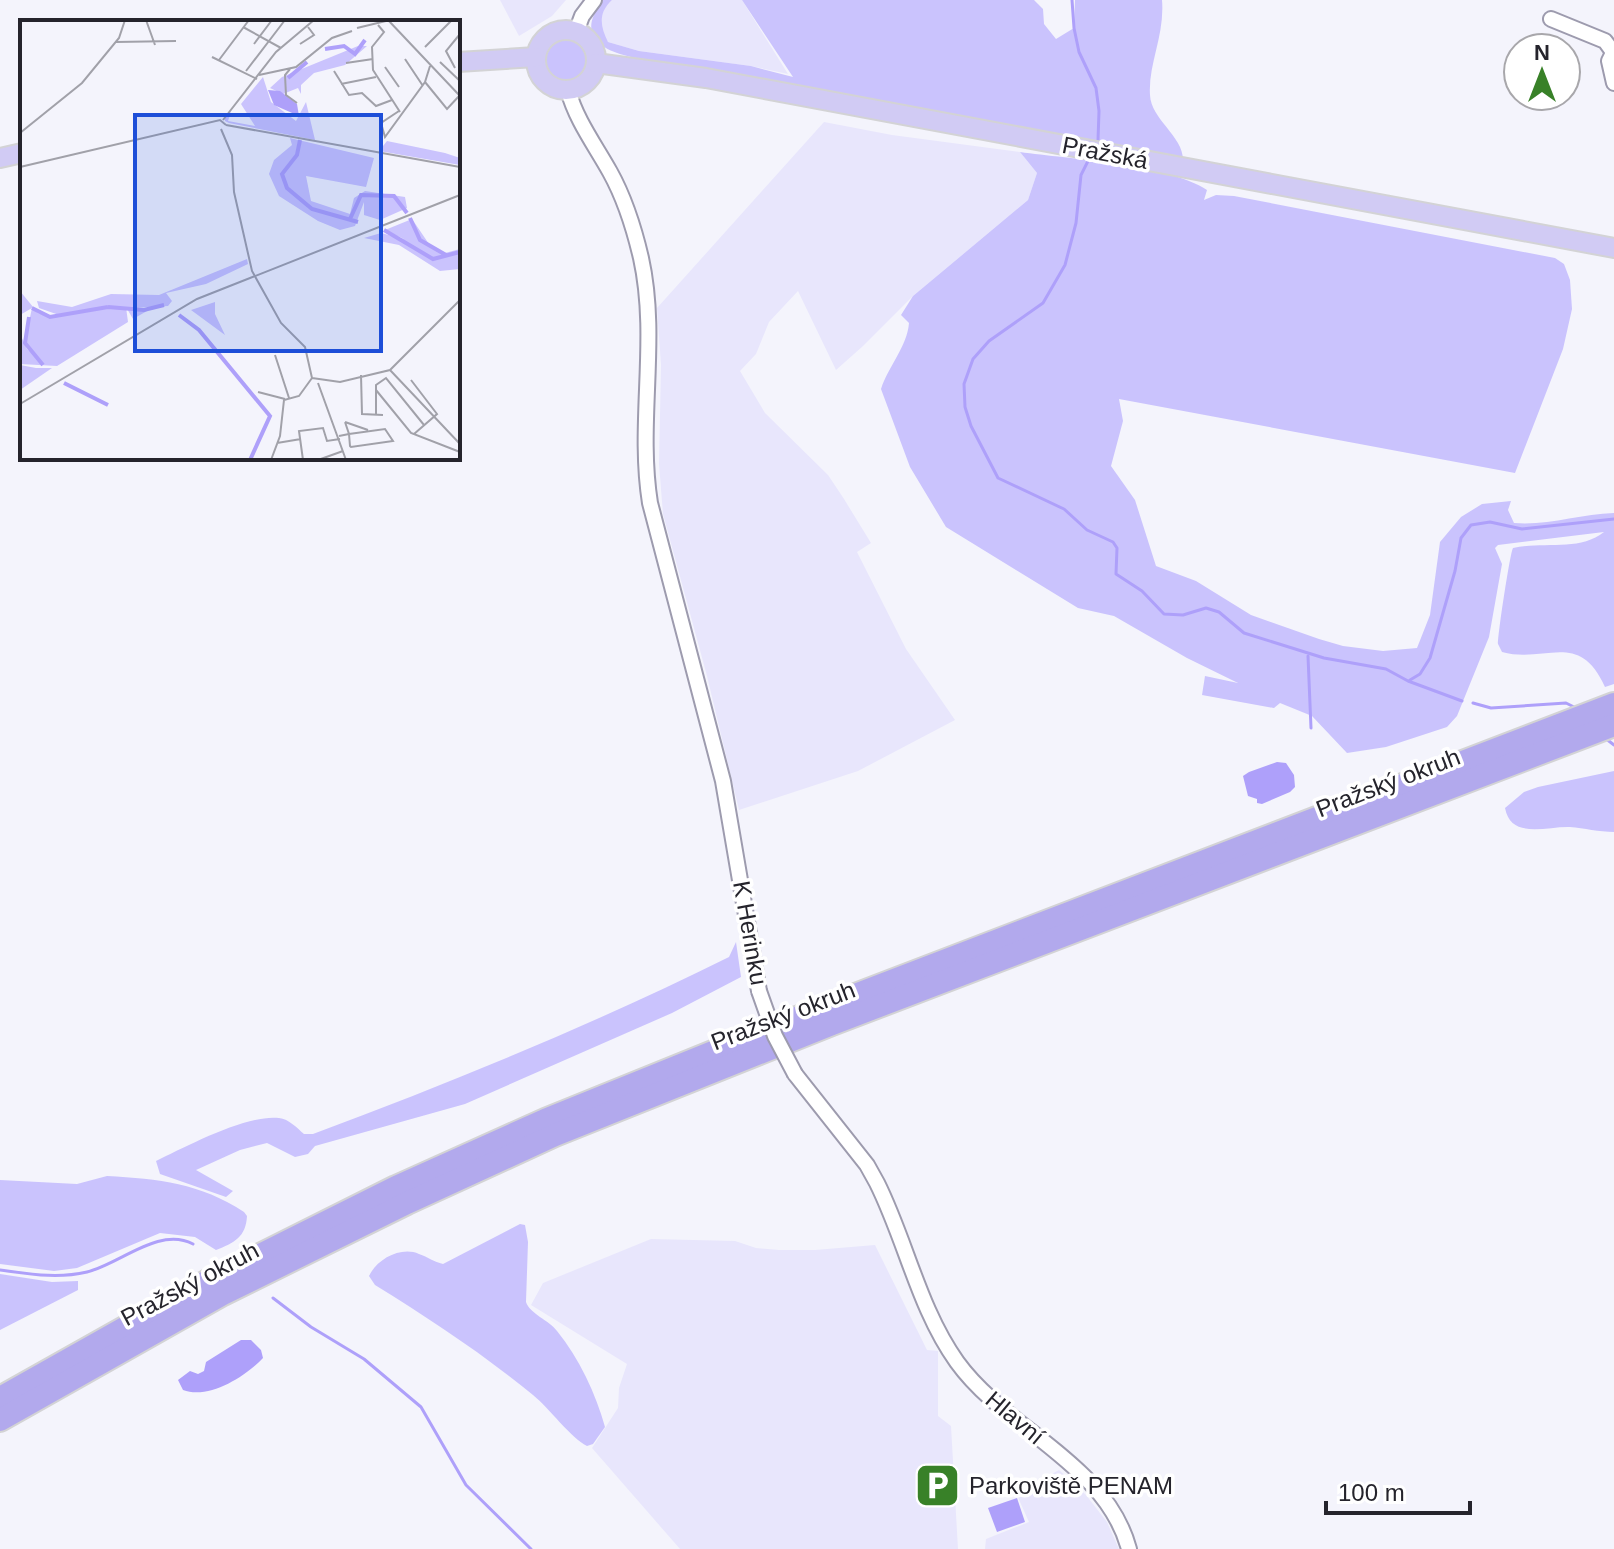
<svg xmlns="http://www.w3.org/2000/svg" width="1614" height="1549" viewBox="0 0 1614 1549" font-family="Helvetica,sans-serif">
	<style>
		.built { fill: #e8e6fc }
		.green { fill: #cac3fd }
		.water { fill: #aea0fa }
		.lines { fill: none; stroke-linecap: round; stroke-linejoin: round }
		.stream { stroke: #aea0fa; stroke-width: 3 }
		.minor-casing { stroke: #9d9bae; stroke-width: 18 }
		.major-casing { stroke: #d3d3d5; stroke-width: 22 }
		.highway-casing { stroke: #d3d3d5; stroke-width: 26 }
		.minor { stroke: #fff; stroke-width: 14 }
		.major { stroke: #d1cbf4; stroke-width: 18 }
		.highway { stroke: #b2a9ed; stroke-width: 22 }
		.minor-bridge-casing { stroke: #9d9bae; stroke-width: 18; stroke-linecap: butt }
		.minor-bridge { stroke: #fff; stroke-width: 14 }
		.labels { text-anchor: middle; stroke-width: 7; stroke-linejoin: round; paint-order: stroke }
		.street-label { font-size: 24px; fill: #25242c; stroke: #fff }
		.poi-label { font-size: 24px; fill: #25242c; stroke: #fff; text-anchor: start }
		.inset-river { fill: none; stroke: #aea0fa; stroke-width: 4 }
		.inset-road { fill: none; stroke: #a1a1a9; stroke-width: 2 }
		.view { fill: #1d4ed8; fill-opacity: 0.15; stroke: #1d4ed8; stroke-width: 4 }
		.inset-edge { fill: none; stroke: #25242c; stroke-width: 4 }
	</style>
	<rect width="100%" height="100%" fill="#f4f4fc"/>
	<!-- built -->
	<g class="built">
		<polygon points="500,0 566,0 552,16 519,36"/>
		<polygon points="612,0 742,0 788,74 751,66 639,51 608,42 601,29 601,17 606,5"/>
		<polygon points="824,122 892,135 1020,152 1037,173 1028,200 913,296 863,346 836,370 798,291 769,322 756,354 740,371 765,413 828,475 844,499 871,543 857,552 906,649 955,720 858,771 739,810 707,676 663,514 659,464 661,365 657,308"/>
		<polygon points="651,1239 735,1241 756,1248 779,1250 815,1250 875,1245 927,1350 938,1351 938,1416 951,1426 958,1549 680,1549 592,1448 618,1408 619,1388 627,1364 531,1305 543,1283"/>
		<polygon points="1059,1470 1086,1495 1107,1522 1119,1549 985,1549 986,1539 1029,1522 1016,1493"/>
	</g>
	<!-- green -->
	<g class="green">
		<path d="M 603,0 L 612,0 C 598,13 600,26 608,42 L 639,51 L 751,66 L 793,77 L 742,0 L 1034,0 L 1043,9 L 1044,24 L 1056,39 L 1074,28 L 1075,0 L 1162,0 C 1165,35 1148,64 1150,95 C 1151,120 1185,137 1183,162 L 684,65 C 650,60 559,57 603,0 Z"/>
		<circle cx="566" cy="60" r="23"/>
		<path d="M 1020,152 C 1069,159 1168,164 1207,190 L 1204,200 L 1216,195 L 1234,196 L 1555,258 L 1564,264 L 1570,280 L 1572,309 L 1563,349 L 1515,473 L 1119,399 L 1123,421 L 1111,466 L 1135,500 L 1156,566 L 1196,581 L 1251,615 L 1319,639 L 1343,646 L 1383,651 L 1417,648 L 1430,615 L 1440,542 L 1461,517 L 1482,504 L 1511,501 L 1508,510 L 1514,523 C 1547,526 1580,514 1614,513 L 1614,684 L 1605,687 C 1579,629 1545,664 1502,652 L 1498,644 C 1498,633 1510,553 1513,548 C 1544,541 1579,552 1604,532 L 1498,545 L 1495,548 L 1502,564 L 1489,637 L 1457,716 L 1447,727 L 1386,747 L 1347,753 L 1312,716 L 1280,703 L 1274,708 L 1202,695 L 1205,676 L 1238,683 L 1187,658 L 1114,616 L 1078,608 L 946,527 L 910,467 L 881,389 C 889,365 907,347 909,323 L 901,315 L 913,296 L 1028,200 L 1037,173 Z"/>
		<path d="M 1614,771 L 1614,832 C 1599,832 1584,828 1570,827 C 1547,826 1511,840 1505,808 L 1524,792 L 1538,787 Z"/>
		<path d="M 736,942 L 741,977 L 672,1013 L 465,1104 L 315,1146 L 308,1154 L 295,1157 L 267,1143 L 240,1150 L 196,1170 L 233,1191 L 226,1197 L 160,1174 L 156,1161 C 185,1147 247,1114 279,1118 C 289,1119 297,1128 304,1134 L 313,1134 C 455,1081 594,1024 729,957 Z"/>
		<path d="M 107,1176 C 159,1179 200,1183 244,1212 L 247,1216 C 246,1237 234,1243 216,1250 L 195,1237 L 160,1233 L 77,1268 L 54,1271 L 0,1264 L 0,1180 L 77,1184 Z"/>
		<path d="M 520,1224 L 525,1225 L 528,1242 L 526,1302 C 530,1314 549,1320 557,1331 C 579,1358 596,1394 605,1427 L 593,1444 L 587,1446 C 571,1438 549,1408 533,1395 C 483,1354 430,1319 375,1285 L 369,1276 C 377,1259 401,1246 419,1254 C 428,1257 434,1262 443,1264 Z"/>
		<polygon points="0,1274 52,1282 78,1281 78,1290 0,1330"/>
	</g>
	<!-- water -->
	<g class="water">
		<polygon points="1277,762 1286,763 1294,775 1295,787 1290,792 1262,804 1257,803 1257,799 1248,796 1243,776 1249,772"/>
		<path d="M 241,1340 L 251,1340 L 261,1350 L 263,1358 C 246,1376 209,1400 183,1390 L 178,1380 L 190,1371 L 198,1374 L 204,1371 L 206,1362 Z"/>
		<polygon points="1017,1498 1025,1522 997,1532 988,1508"/>
	</g>
	<g class="lines">
		<!-- stream -->
		<g class="stream">
			<polyline points="1072,0 1074,28 1079,52 1096,88 1099,111 1098,140"/>
			<polyline points="1088,161 1081,175 1076,223 1065,265 1043,303 989,341 973,359 964,384 965,407 971,426 998,478 1064,509 1087,530 1113,542 1117,548 1116,574 1142,591 1164,614 1183,615 1206,608 1219,612 1244,633 1324,658 1386,669 1408,681 1462,701"/>
			<polyline points="1308,656 1311,728"/>
			<polyline points="1410,680 1420,674 1430,658 1455,571 1461,538 1471,525 1490,522 1522,529 1614,519"/>
			<polyline points="1473,703 1491,708 1566,703 1578,709"/>
			<polyline points="1605,738 1614,745"/>
			<path d="M 0,1270 C 30,1274 57,1279 87,1272 C 120,1264 159,1226 193,1244"/>
			<polyline points="273,1298 311,1327 364,1359 421,1407 466,1485 531,1549"/>
		</g>
		<defs>
			<g id="minor">
				<polyline points="1551,19 1605,41 1613,52"/>
				<polyline points="576,32 582,16 594,0"/>
				<polyline points="1614,51 1609,61 1614,83"/>
				<path d="M 568,90 C 576,120 595,145 610,172 C 625,199 634,228 641,258 C 659,339 637,422 650,503 L 723,781 L 759,991"/>
				<path d="M 795,1074 L 867,1165 L 877,1183 C 906,1241 919,1309 957,1362 C 1006,1430 1106,1463 1129,1549"/>
			</g>
			<g id="major">
				<circle cx="566" cy="60" r="30"/>
				<polyline points="458,62 536,57"/>
				<polyline points="596,63 706,78 1614,248"/>
				<polyline points="0,158 22,153"/>
			</g>
			<g id="highway">
				<polyline points="0,1398 206,1282 396,1187 545,1120 824,1007 1614,704"/>
				<polyline points="0,1420 223,1294 407,1203 555,1135 832,1024 1614,725"/>
			</g>
		</defs>
		<!-- minor casing -->
		<use href="#minor" class="minor-casing"/>
		<!-- major casing -->
		<use href="#major" class="major-casing"/>
		<!-- highway casing -->
		<use href="#highway" class="highway-casing"/>
		<!-- minor -->
		<use href="#minor" class="minor"/>
		<!-- major -->
		<use href="#major" class="major"/>
		<!-- highway -->
		<use href="#highway" class="highway"/>
		<defs>
			<polyline id="minor-bridge" points="759,991 775,1036 795,1074"/>
		</defs>
		<!-- minor-bridge casing -->
		<use href="#minor-bridge" class="minor-bridge-casing"/>
		<!-- minor-bridge -->
		<use href="#minor-bridge" class="minor-bridge"/>
	</g>
	<!-- icons -->
	<defs>
		<symbol id="parking-square" viewBox="-11 -11 22 22"><rect x="-9" y="-9" width="18" height="18" rx="4" fill="#388128" stroke="#fff"/><path d="M-3.5-5.5H1a3.5 3.5 0 0 1 0 7H-1V5.5H-3.5ZM-1-3.4V-.6H.8a1.4 1.4 0 0 0 0-2.8Z" fill="#fff"/></symbol>
	</defs>
	<g fill-rule="evenodd">
		<use href="#parking-square" x="912" y="1460" width="51" height="51"/>
	</g>
	<g class="labels">
		<!-- street labels -->
		<g class="street-label">
			<text transform="translate(1105 153) rotate(11)" y="8">Pražská</text>
			<text transform="translate(1388 783) rotate(-21)" y="8">Pražský okruh</text>
			<text transform="translate(750 933) rotate(80)" y="8">K Herinku</text>
			<text transform="translate(783 1016) rotate(-21)" y="8">Pražský okruh</text>
			<text transform="translate(190 1284) rotate(-28)" y="8">Pražský okruh</text>
			<text transform="translate(1015 1418) rotate(40)" y="8">Hlavní</text>
		</g>
		<!-- poi labels -->
		<g class="poi-label">
			<text x="969" y="1494">Parkoviště PENAM</text>
		</g>
	</g>
	<!-- overview -->
	<g transform="translate(20 20)">
		<rect width="440" height="440" fill="#f4f4fc"/>
		<path d="M 338,26 L 347,26 L 325,45 L 294,53 L 281,65 L 281,74 L 278,68 L 263,74 L 250,68 L 262,57 ZM 243,57 L 251,82 L 276,101 L 286,82 L 295,120 L 209,103 L 205,101 L 205,98 L 208,94 L 211,92 L 208,101 L 235,106 L 221,84 ZM 270,118 L 354,138 L 346,167 L 286,156 L 291,181 L 330,194 L 334,178 L 345,171 L 385,177 L 387,188 L 360,200 L 344,195 L 344,182 L 335,206 L 320,210 L 298,201 L 259,176 L 249,154 L 254,140 L 272,125 ZM 367,121 L 425,133 L 440,138 L 440,145 L 359,131 ZM 392,199 L 411,227 L 425,233 L 440,229 L 440,249 L 420,251 L 379,225 L 344,218 L 361,213 L 384,219 L 365,210 ZM 227,239 L 228,244 L 186,264 L 146,273 L 152,281 L 148,286 L 111,288 L 127,291 L 113,299 L 106,287 L 108,302 L 37,346 L 0,344 L 0,314 L 7,329 L 16,336 L 5,321 L 12,288 L 0,295 L 0,271 L 18,293 L 34,298 L 39,295 L 19,288 L 17,281 L 52,287 L 91,274 L 139,275 ZM 195,282 L 195,294 L 205,315 L 171,290 ZM 0,345 L 16,348 L 32,348 L 0,370 Z" fill="#cac3fd"/>
		<path d="M 248,70 L 260,71 L 277,84 L 279,96 L 254,85 Z" fill="#aea0fa"/>
		<path class="inset-river" d="M 305,29 L 324,26 L 335,34 L 345,20M 268,58 L 287,42M 280,120 L 277,135 L 262,154 L 267,168 L 292,189 L 338,202M 390,198 L 400,220 L 426,235M 330,199 L 341,175 L 374,176 L 387,193M 364,210 L 413,239 L 440,232M 88,287 L 124,290 L 144,285M 12,288 L 30,297 L 88,287M 159,295 L 179,310 L 250,396 L 230,440M 9,297 L 5,323 L 23,345M 44,363 L 88,385"/>
		<path class="inset-road" d="M 126,0 L 135,25M 368,0 L 440,76M 358,5 L 364,12 L 352,27 L 353,50 L 380,92M 223,7 L 261,28M 337,8 L 370,0M 96,22 L 156,21M 234,24 L 252,0M 280,24 L 294,15 L 288,7M 405,27 L 432,0M 192,37 L 237,59M 385,39 L 403,66M 199,40 L 229,0M 420,42 L 440,61M 326,43 L 353,39M 365,47 L 379,67M 435,48 L 426,31 L 440,14M 270,49 L 265,55 L 266,75 L 277,83M 226,51 L 265,0M 314,51 L 329,75 L 342,73 L 356,86 L 372,80M 239,55 L 276,47 L 312,18 L 332,11M 405,62 L 427,89 L 440,75M 321,64 L 356,57M 379,91 L 361,103 L 365,117 L 405,62 L 410,46M 203,100 L 256,32 L 294,0M 206,105 L 440,147M 201,109 L 212,135 L 214,172 L 232,251 L 261,303 L 285,327 L 292,358M 0,113 L 62,63 L 99,18 L 105,0M 0,147 L 200,100 L 206,105M 255,335 L 269,378M 370,350 L 440,424M 341,355 L 342,394 L 363,395M 292,358 L 320,362 L 370,350 L 440,280M 391,360 L 417,394 L 394,414M 298,363 L 326,440M 356,370 L 391,413 L 440,432M 238,372 L 265,379M 0,384 L 177,279 L 440,175M 356,394 L 356,365 L 366,358 L 404,405M 325,402 L 348,410M 319,416 L 329,414 L 365,409 L 373,421 L 331,427 L 330,426 L 329,414 L 325,402M 257,423 L 281,419M 251,440 L 260,416 L 264,380 L 279,376 L 292,358M 283,440 L 279,411 L 303,408 L 307,421 L 320,419M 298,440 L 323,431"/>
		<path class="view" d="M 115,95 L 361,95 L 361,331 L 115,331 Z"/>
		<rect width="440" height="440" class="inset-edge"/>
	</g>
	<!-- north arrow -->
	<g transform="translate(1542 72)"><circle r="38" fill="#ffffff" stroke="#a8a7ab" stroke-width="2"/>
	<path d="M0-6L14 30L0 20L-14 30Z" fill="#388128"/>
	<text y="-12" font-size="22" font-weight="bold" text-anchor="middle" fill="#25242c">N</text>
	</g>
	<!-- scale -->
	<path d="M1326 1501v12h144v-12" fill="none" stroke="#25242c" stroke-width="4"/>
	<text x="1338" y="1501" font-size="24" fill="#25242c" stroke="#ffffff" stroke-width="6" paint-order="stroke">100 m</text>
</svg>
